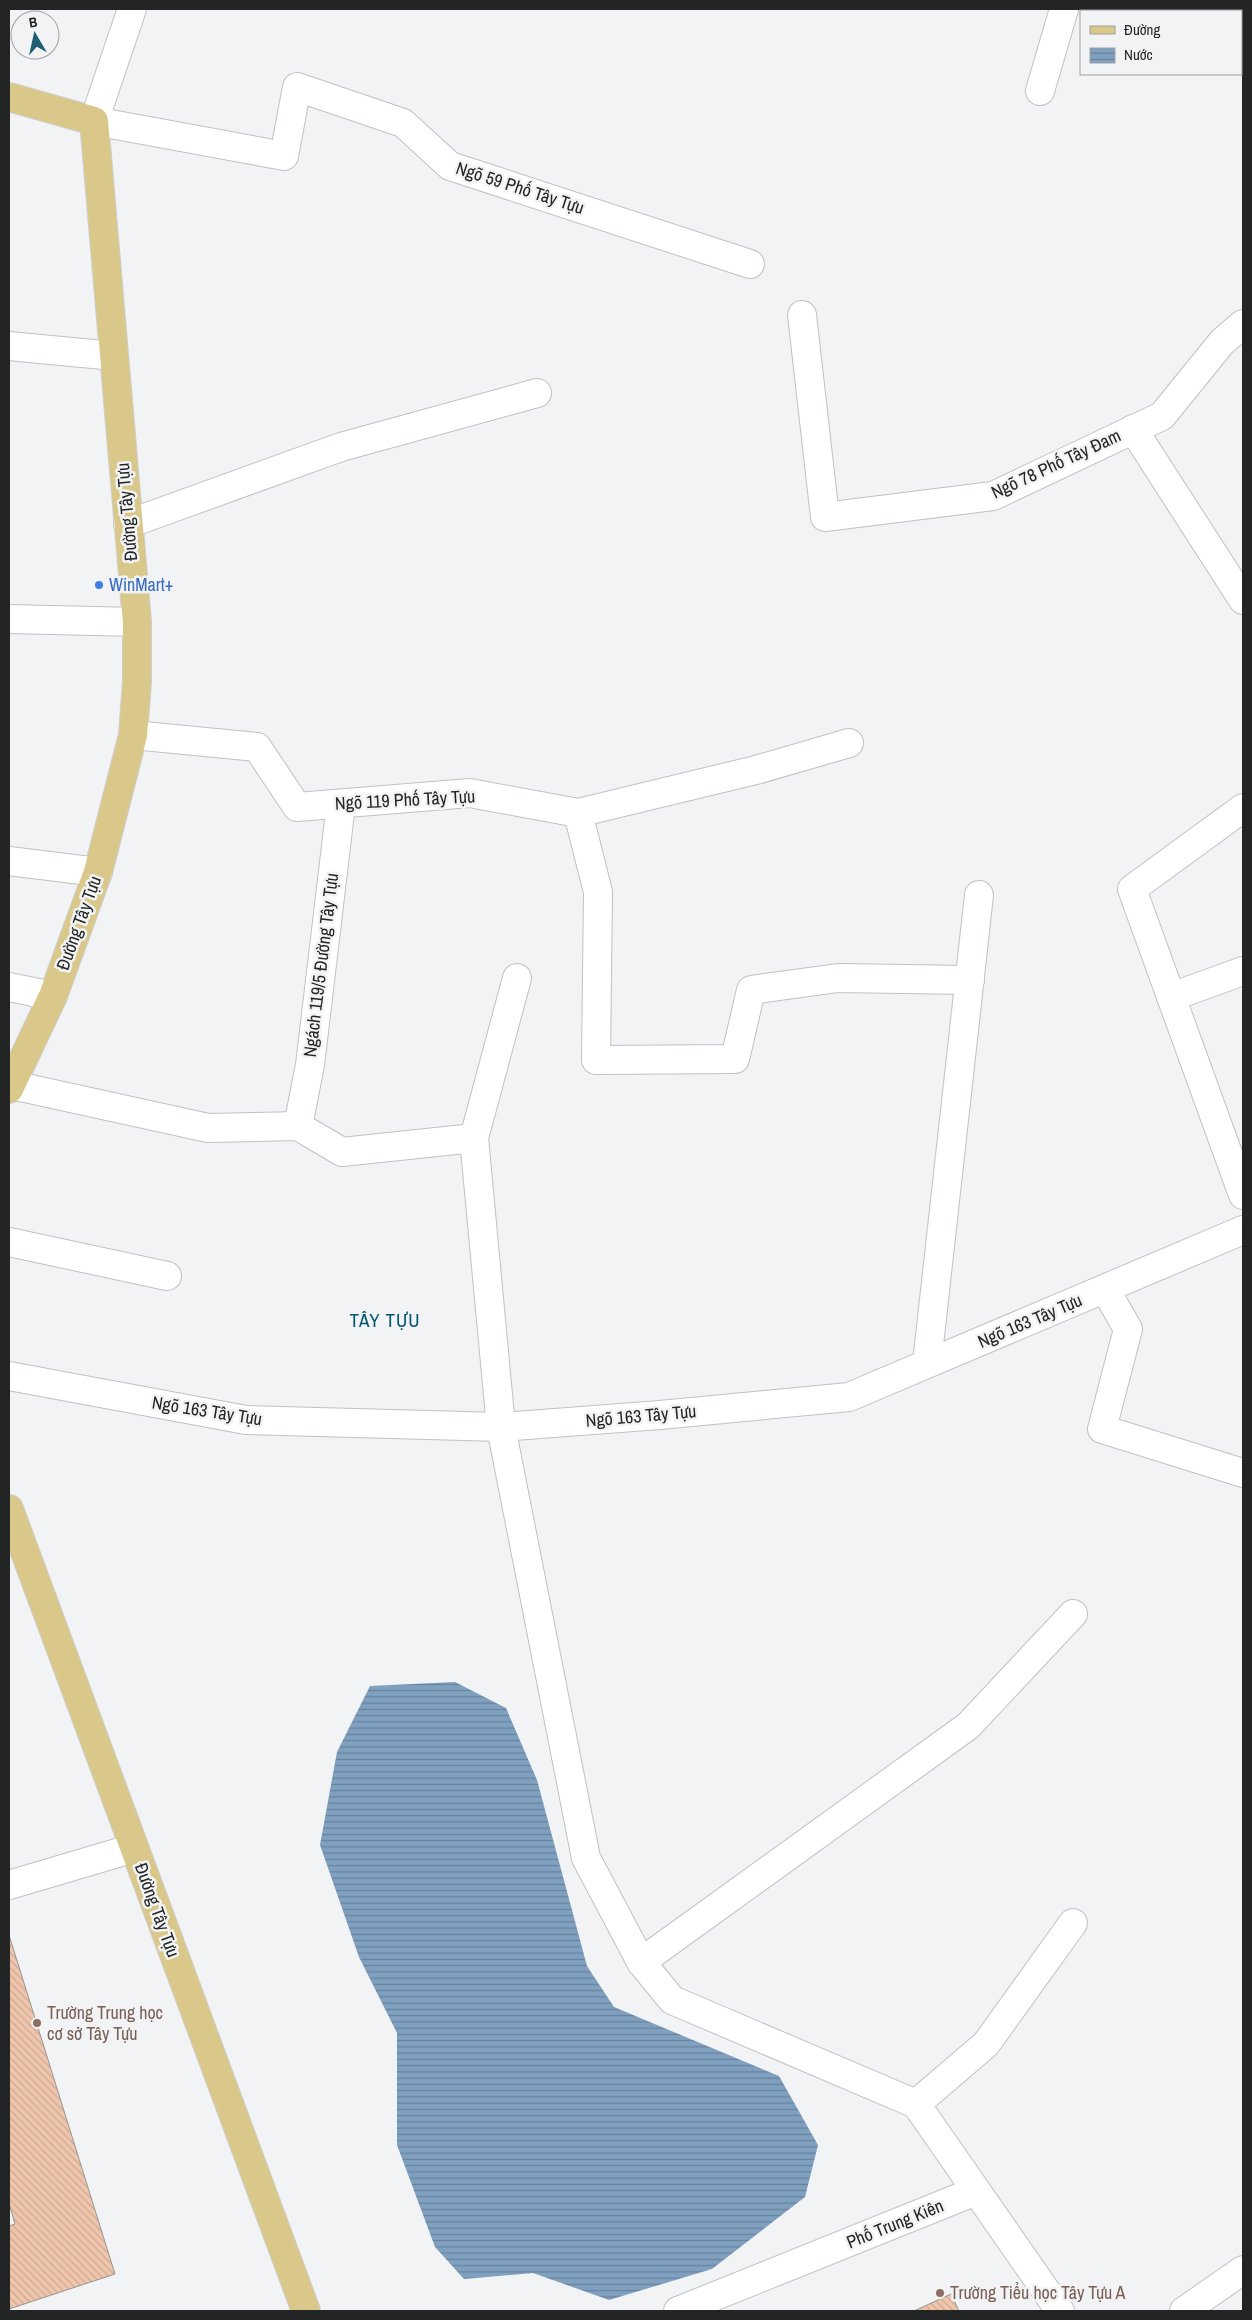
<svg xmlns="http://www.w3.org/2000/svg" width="1252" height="2320" viewBox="0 0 1252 2320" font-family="'Archivo Narrow',sans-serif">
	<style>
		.water { fill: url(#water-rules) }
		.building { fill: url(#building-back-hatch); stroke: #969594 }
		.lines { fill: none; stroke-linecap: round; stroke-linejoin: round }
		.minor-casing { stroke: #c0c1c2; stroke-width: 30 }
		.major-casing { stroke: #cfcfcf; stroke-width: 30 }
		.minor { stroke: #fff; stroke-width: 28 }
		.major { stroke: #d9c88a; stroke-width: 28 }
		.shop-dot { fill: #3f7fe0; stroke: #f2f3f4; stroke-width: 2 }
		.education-dot { fill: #8d6e63; stroke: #f2f3f4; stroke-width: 2 }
		.labels { text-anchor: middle; stroke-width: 5; stroke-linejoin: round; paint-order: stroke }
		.street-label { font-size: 18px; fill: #232424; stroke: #f2f3f4 }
		.shop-label { font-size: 18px; fill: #366cbe; stroke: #f2f3f4; text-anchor: start }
		.education-label { font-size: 18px; fill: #785e54; stroke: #f2f3f4; text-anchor: start }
		.neighbourhood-label { font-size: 19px; letter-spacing: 1px; fill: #00566e; stroke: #f2f3f4 }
	</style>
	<defs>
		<pattern id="water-rules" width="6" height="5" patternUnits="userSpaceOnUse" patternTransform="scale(1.25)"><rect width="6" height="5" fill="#80a0c0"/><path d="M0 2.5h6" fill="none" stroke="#68829c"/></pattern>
		<pattern id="building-back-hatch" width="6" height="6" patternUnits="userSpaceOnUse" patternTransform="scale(1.25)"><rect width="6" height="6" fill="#efc5ac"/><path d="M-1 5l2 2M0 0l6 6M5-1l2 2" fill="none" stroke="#cda994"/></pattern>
	</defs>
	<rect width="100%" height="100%" fill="#f2f3f4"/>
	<!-- water -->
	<polygon class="water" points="455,1682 506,1708 537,1780 587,1966 614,2007 779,2076 818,2145 805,2197 712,2269 609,2300 533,2273 464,2279 435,2247 397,2145 397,2033 359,1957 320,1845 337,1752 370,1686"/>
	<!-- building -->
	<g class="building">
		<polygon points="9,1935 115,2274 9,2309 9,2226 15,2224 9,2203"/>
		<polygon points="951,2294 959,2311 914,2311"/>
	</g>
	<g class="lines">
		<defs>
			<g id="minor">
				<polyline points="132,9 94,121 284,156 297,87 403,123 450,166 750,264"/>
				<polyline points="1040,91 1064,9"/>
				<polyline points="802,315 825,517 993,496 1162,416 1222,342 1243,324"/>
				<polyline points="9,346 114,356"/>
				<polyline points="1133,429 1243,600"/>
				<polyline points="128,524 341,447 537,393"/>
				<polyline points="9,619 137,622"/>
				<polyline points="133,735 257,747 297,807 470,793 578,813 756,770 849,743"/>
				<polyline points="1243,808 1132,889 1243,1195"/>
				<polyline points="578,813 598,892 596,1060 735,1059 751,990 838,978 970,980"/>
				<polyline points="9,861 98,872"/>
				<polyline points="517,978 474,1138 501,1427 586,1858 641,1962 672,2000 916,2104 1060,2311"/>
				<polyline points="9,987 53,996"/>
				<polyline points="1171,997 1243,971"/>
				<polyline points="12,1085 208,1128 298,1126 342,1152 474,1138"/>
				<polyline points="298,1126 310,1065 341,804"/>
				<polyline points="9,1242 167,1276"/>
				<polyline points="1105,1289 1128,1329 1102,1429 1243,1473"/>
				<polyline points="927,1363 979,895"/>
				<polyline points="9,1376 246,1420 501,1427 660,1415 849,1397 1243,1230"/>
				<polyline points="9,1885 134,1848"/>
				<polyline points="641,1962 968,1726 1073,1614"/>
				<polyline points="916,2104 986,2044 1073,1923"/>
				<polyline points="678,2311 976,2191"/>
				<polyline points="1184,2311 1243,2270"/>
			</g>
			<g id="major">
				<polyline points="9,97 94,121 137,622 137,681 133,735 98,872 53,996 9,1089"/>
				<polyline points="9,1509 306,2311"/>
			</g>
		</defs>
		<!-- minor casing -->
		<use href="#minor" class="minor-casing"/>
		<!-- major casing -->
		<use href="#major" class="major-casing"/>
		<!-- minor -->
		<use href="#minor" class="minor"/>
		<!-- major -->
		<use href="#major" class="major"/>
	</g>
	<!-- markers -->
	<circle class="shop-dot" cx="99" cy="585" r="5"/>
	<g class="education-dot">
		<circle cx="37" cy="2023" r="5"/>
		<circle cx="940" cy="2293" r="5"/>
	</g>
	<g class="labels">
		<!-- street labels -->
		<g class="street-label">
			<text transform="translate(520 188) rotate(18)" y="6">Ngõ 59 Phố Tây Tựu</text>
			<text transform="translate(1056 464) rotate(-25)" y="6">Ngõ 78 Phố Tây Đam</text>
			<text transform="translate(127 512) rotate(-95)" y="6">Đường Tây Tựu</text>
			<text transform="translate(405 800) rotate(-3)" y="6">Ngõ 119 Phố Tây Tựu</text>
			<text transform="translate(79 923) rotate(-70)" y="6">Đường Tây Tựu</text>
			<text transform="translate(321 965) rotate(-83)" y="6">Ngách 119/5 Đường Tây Tựu</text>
			<text transform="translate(1030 1321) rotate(-23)" y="6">Ngõ 163 Tây Tựu</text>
			<text transform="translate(207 1411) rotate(9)" y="6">Ngõ 163 Tây Tựu</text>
			<text transform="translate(641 1416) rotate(-5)" y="6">Ngõ 163 Tây Tựu</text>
			<text transform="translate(157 1910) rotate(70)" y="6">Đường Tây Tựu</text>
			<text transform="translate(895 2224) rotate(-22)" y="6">Phố Trung Kiên</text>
		</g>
		<!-- shop labels -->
		<g class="shop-label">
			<text x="109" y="591">WinMart+</text>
		</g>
		<!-- education labels -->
		<g class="education-label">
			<text x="47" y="2019">Trường Trung học<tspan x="47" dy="21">cơ sở Tây Tựu</tspan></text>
			<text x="950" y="2299">Trường Tiểu học Tây Tựu A</text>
		</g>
		<!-- neighbourhood labels -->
		<g class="neighbourhood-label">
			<text x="385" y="1327">TÂY TỰU</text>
		</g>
	</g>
	<!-- border -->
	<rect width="1252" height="2320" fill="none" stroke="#232424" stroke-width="20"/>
	<!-- legend -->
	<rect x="1080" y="10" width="162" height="65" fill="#f2f3f4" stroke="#9fa0a1"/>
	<rect x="1090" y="26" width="25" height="8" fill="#d9c88a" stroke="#9fa0a1"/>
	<text x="1124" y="35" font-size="15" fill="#232424">Đường</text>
	<rect x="1090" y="48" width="25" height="15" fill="url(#water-rules)" stroke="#9fa0a1"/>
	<text x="1124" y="60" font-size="15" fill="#232424">Nước</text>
	<!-- north arrow -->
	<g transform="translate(35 35) rotate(351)"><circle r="24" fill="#f2f3f4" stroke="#9fa0a1"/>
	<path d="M0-4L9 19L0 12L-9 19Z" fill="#1f5f74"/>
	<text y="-8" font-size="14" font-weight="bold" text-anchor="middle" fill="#232424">B</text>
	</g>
</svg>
